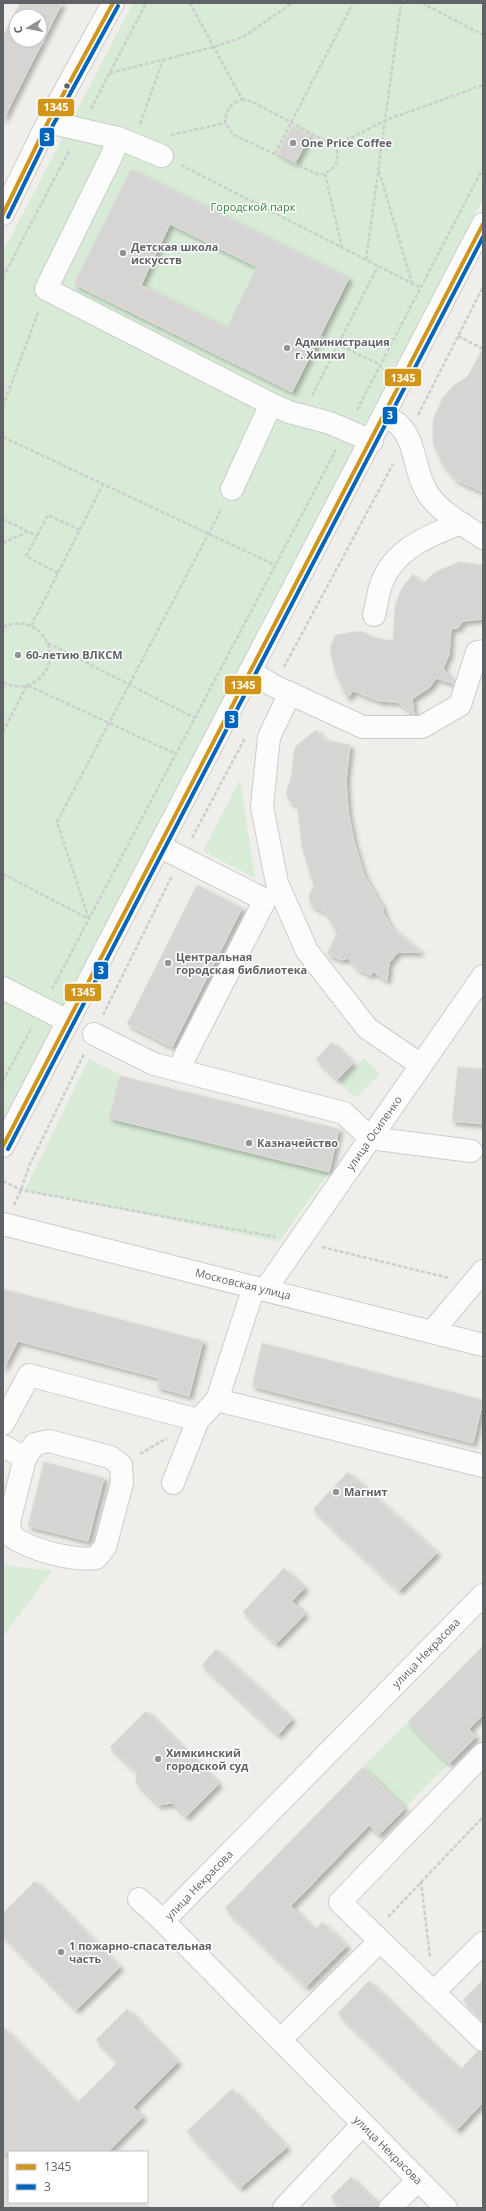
<svg xmlns="http://www.w3.org/2000/svg" width="486" height="2211" viewBox="0 0 486 2211" font-family="'Open Sans',sans-serif">
	<style>
		.industrial { fill: #dfddda }
		.green { fill: #d8ebd6 }
		.building { fill: #d6d5d3; stroke: #deddd9; fill-rule: evenodd; filter: url(#shadow) }
		.lines { fill: none; stroke-linecap: round; stroke-linejoin: round }
		.minor-casing { stroke: #cbcccc; stroke-width: 24 }
		.path { stroke: #cacfcc; stroke-width: 2.5; stroke-dasharray: 4 2; stroke-linecap: butt }
		.minor { stroke: #fdfcfc; stroke-width: 22 }
		.bus-1-casing { stroke: #fff; stroke-width: 7 }
		.bus-2-casing { stroke: #fff; stroke-width: 7 }
		.bus-1 { stroke: #d1951a; stroke-width: 4 }
		.bus-2 { stroke: #0065bd; stroke-width: 4 }
		.bus-dot { fill: #5f6368; stroke: #fff; stroke-width: 1.5 }
		.poi-dot { fill: #919496; stroke: #fff; stroke-width: 1.5 }
		.labels { text-anchor: middle; stroke-width: 3; stroke-linejoin: round; paint-order: stroke }
		.poi-label { font-size: 11px; font-weight: bold; fill: #5f6368; stroke: #fff; text-anchor: start }
		.park-label { font-size: 11px; fill: #348238; stroke: #fff }
		.street-label { font-size: 11px; fill: #5f6368; stroke: #fff }
		.line-badge { stroke: #fff; stroke-width: 1.5 }
		.badge-label { font-size: 11px; text-anchor: middle; font-weight: bold; fill: #fff }
	</style>
	<defs>
		<filter id="shadow"><feDropShadow dx="3.5" dy="3.5" stdDeviation="2" flood-color="#0004"/></filter>
	</defs>
	<rect width="100%" height="100%" fill="#efeeea"/>
	<!-- industrial -->
	<polygon class="industrial" points="3,2093 9,2152 9,2202 145,2202 151,2208 3,2208"/>
	<!-- green -->
	<g class="green">
		<polygon points="133,3 483,3 483,199 3,1120 3,252"/>
		<polygon points="240,780 255,878 203,851"/>
		<polygon points="364,1058 380,1074 355,1098 340,1083"/>
		<polygon points="89,1059 120,1075 110,1118 329,1172 279,1242 25,1190"/>
		<polygon points="3,1565 52,1571 3,1636"/>
		<polygon points="408,1722 449,1764 405,1808 363,1767"/>
	</g>
	<!-- building -->
	<g class="building">
		<path d="M 20,3 L 62,3 L 3,120 L 3,36 ZM 16,16 L 40,16 L 40,40 L 16,40 Z"/>
		<polygon points="292,126 310,136 295,163 278,153"/>
		<path d="M 131,169 L 349,278 L 292,392 L 74,284 ZM 170,224 L 257,267 L 227,327 L 141,285 Z"/>
		<polygon points="483,348 483,492 456,480 442,464 433,443 433,420 442,399 453,386 468,376"/>
		<polygon points="459,562 483,565 483,619 463,621 458,628 451,629 449,655 443,668 454,684 436,678 430,687 412,699 414,714 397,702 379,701 354,691 347,698 336,675 332,659 330,648 335,635 361,631 372,637 393,641 395,605 402,588 413,574 422,584 435,572"/>
		<polygon points="316,730 325,740 350,745 346,780 348,811 354,842 364,875 383,908 383,912 390,926 421,952 398,952 389,963 387,981 374,972 370,975 358,969 348,958 342,960 327,954 337,933 325,912 312,906 309,899 310,892 314,887 302,847 297,805 290,802 286,793 291,777 295,747"/>
		<polygon points="197,885 242,908 172,1047 127,1024"/>
		<polygon points="332,1042 353,1063 337,1080 316,1059"/>
		<polygon points="458,1067 483,1069 483,1124 452,1121"/>
		<polygon points="120,1076 339,1129 329,1172 109,1118"/>
		<polygon points="3,1289 203,1341 189,1396 157,1387 159,1378 18,1341 3,1369"/>
		<polygon points="262,1343 483,1400 473,1443 252,1386"/>
		<polygon points="44,1462 104,1478 88,1541 28,1526"/>
		<polygon points="348,1472 437,1553 399,1591 313,1509"/>
		<polygon points="284,1568 305,1588 292,1601 305,1614 276,1644 243,1612"/>
		<polygon points="483,1646 483,1715 469,1729 476,1737 449,1764 408,1722"/>
		<polygon points="216,1649 292,1719 278,1735 202,1665"/>
		<polygon points="146,1711 219,1784 186,1817 172,1803 158,1805 136,1783 136,1772 110,1747"/>
		<polygon points="363,1767 405,1808 379,1835 369,1825 291,1906 315,1930 322,1922 347,1946 306,1987 225,1908"/>
		<polygon points="35,1881 120,1967 76,2010 3,1936 3,1913"/>
		<polygon points="483,1980 483,2020 463,2000"/>
		<polygon points="369,1981 460,2070 478,2051 483,2052 483,2102 457,2130 338,2013"/>
		<polygon points="127,2009 178,2062 133,2107 143,2117 108,2152 3,2152 3,2027 77,2103 118,2062 96,2040"/>
		<polygon points="232,2089 287,2147 240,2188 187,2131"/>
		<polygon points="351,2177 378,2204 378,2208 342,2208 331,2197"/>
	</g>
	<g class="lines">
		<defs>
			<g id="minor">
				<polyline points="48,122 118,138 162,156"/>
				<polyline points="118,138 112,155 46,289 271,404 289,412 330,423 372,441"/>
				<polyline points="3,214 48,122 113,3"/>
				<path d="M 385,417 C 390,419 397,422 400,426 C 417,444 414,473 428,494 C 441,513 464,525 483,538"/>
				<polyline points="232,489 271,404"/>
				<path d="M 374,615 C 377,604 378,592 382,582 C 395,548 431,535 461,523"/>
				<polyline points="250,671 274,686 363,727 422,727 460,705 477,652 483,651"/>
				<polyline points="290,693 269,737 262,807 277,883 307,951 367,1028 421,1065"/>
				<polyline points="159,846 265,900 178,1070"/>
				<polyline points="3,988 68,1021"/>
				<polyline points="94,1034 154,1064 344,1113 370,1138 471,1151"/>
				<path d="M 3,1146 C 162,839 325,533 483,224"/>
				<polyline points="3,1224 483,1345"/>
				<polyline points="265,1290 483,976"/>
				<polyline points="432,1332 483,1271"/>
				<polyline points="217,1400 483,1466"/>
				<polyline points="3,1424 29,1375 198,1420"/>
				<path d="M 49,1441 L 110,1457 L 121,1465 L 122,1483 L 105,1547 L 96,1558 C 72,1561 31,1550 11,1536 L 9,1522 L 25,1458 L 35,1444 Z"/>
				<polyline points="3,1446 25,1458"/>
				<polyline points="173,1483 198,1420 217,1400 254,1287"/>
				<polyline points="483,1754 340,1902 483,2040"/>
				<polyline points="139,1899 163,1921"/>
				<polyline points="434,1992 483,1943"/>
				<polyline points="280,2040 380,1941"/>
				<polyline points="284,2208 363,2124"/>
				<polyline points="390,2208 418,2180"/>
				<polyline points="446,2208 163,1921 483,1595"/>
			</g>
		</defs>
		<!-- minor casing -->
		<use href="#minor" class="minor-casing"/>
		<!-- path -->
		<g class="path">
			<polyline points="190,3 242,99"/>
			<polyline points="422,3 483,35"/>
			<polyline points="110,73 214,47 243,37 292,3"/>
			<path d="M 242,99 L 253,102 L 335,146 C 342,160 334,172 319,175 L 234,135 L 225,123 C 226,109 229,105 242,99 Z"/>
			<polyline points="91,109 146,3"/>
			<polyline points="140,124 163,60"/>
			<polyline points="171,135 225,123"/>
			<polyline points="335,146 386,120 483,85"/>
			<polyline points="275,154 353,3"/>
			<polyline points="181,165 421,288"/>
			<polyline points="379,171 412,283"/>
			<polyline points="325,174 342,248"/>
			<polyline points="366,260 401,3"/>
			<polyline points="3,277 70,149"/>
			<polyline points="320,336 381,365"/>
			<polyline points="458,336 483,349"/>
			<polyline points="312,396 378,266"/>
			<polyline points="3,406 39,310"/>
			<polyline points="357,410 483,168"/>
			<polyline points="418,415 483,287"/>
			<polyline points="3,437 275,565"/>
			<polyline points="3,519 37,536"/>
			<polyline points="3,543 27,532"/>
			<polyline points="58,573 26,556 48,515 80,530"/>
			<polyline points="31,626 103,484"/>
			<path d="M 3,627 C 44,609 70,666 30,684 C 22,688 11,687 3,682"/>
			<polyline points="48,643 195,718"/>
			<polyline points="284,667 393,464"/>
			<polyline points="3,732 27,685 176,754"/>
			<polyline points="192,838 245,738"/>
			<polyline points="3,874 89,919"/>
			<polyline points="89,919 57,822 222,508"/>
			<polyline points="52,989 336,450"/>
			<polyline points="103,1015 172,876"/>
			<polyline points="3,1081 32,1027"/>
			<polyline points="3,1181 21,1190 276,1237"/>
			<polyline points="14,1205 21,1190 29,1166 84,1054"/>
			<polyline points="322,1247 449,1278"/>
			<polyline points="140,1454 167,1438"/>
			<polyline points="421,1881 430,1958"/>
			<polyline points="388,1917 483,1817"/>
		</g>
		<!-- minor -->
		<use href="#minor" class="minor"/>
		<defs>
			<g id="bus-1">
				<polyline points="3,214 48,122 113,3"/>
				<polyline points="3,1146 483,224"/>
			</g>
			<g id="bus-2">
				<polyline points="8,217 53,125 118,6"/>
				<polyline points="8,1149 483,237"/>
			</g>
		</defs>
		<!-- bus-1 casing -->
		<use href="#bus-1" class="bus-1-casing"/>
		<!-- bus-2 casing -->
		<use href="#bus-2" class="bus-2-casing"/>
		<!-- bus-1 -->
		<use href="#bus-1" class="bus-1"/>
		<!-- bus-2 -->
		<use href="#bus-2" class="bus-2"/>
	</g>
	<!-- markers -->
	<circle class="bus-dot" cx="67" cy="86" r="3.5"/>
	<g class="poi-dot">
		<circle cx="293" cy="143" r="4"/>
		<circle cx="123" cy="253" r="4"/>
		<circle cx="287" cy="348" r="4"/>
		<circle cx="18" cy="655" r="4"/>
		<circle cx="168" cy="963" r="4"/>
		<circle cx="249" cy="1143" r="4"/>
		<circle cx="336" cy="1492" r="4"/>
		<circle cx="158" cy="1759" r="4"/>
		<circle cx="61" cy="1952" r="4"/>
	</g>
	<g class="labels">
		<!-- poi labels -->
		<g class="poi-label">
			<text x="301" y="147">One Price Coffee</text>
			<text x="131" y="251">Детская школа<tspan x="131" dy="13">искусств</tspan></text>
			<text x="295" y="346">Администрация<tspan x="295" dy="13">г. Химки</tspan></text>
			<text x="26" y="659">60-летию ВЛКСМ</text>
			<text x="176" y="961">Центральная<tspan x="176" dy="13">городская библиотека</tspan></text>
			<text x="257" y="1147">Казначейство</text>
			<text x="344" y="1496">Магнит</text>
			<text x="166" y="1757">Химкинский<tspan x="166" dy="13">городской суд</tspan></text>
			<text x="69" y="1950">1 пожарно-спасательная<tspan x="69" dy="13">часть</tspan></text>
		</g>
		<!-- park labels -->
		<g class="park-label">
			<text x="253" y="211">Городской парк</text>
		</g>
		<!-- street labels -->
		<g class="street-label">
			<text transform="translate(374 1133) rotate(-55)" y="4">улица Осипенко</text>
			<text transform="translate(243 1284) rotate(14)" y="4">Московская улица</text>
			<text transform="translate(426 1653) rotate(-46)" y="4">улица Некрасова</text>
			<text transform="translate(199 1885) rotate(-46)" y="4">улица Некрасова</text>
			<text transform="translate(388 2150) rotate(45)" y="4">улица Некрасова</text>
		</g>
	</g>
	<g class="line-badge">
		<rect x="37" y="98" width="38" height="19" rx="4" fill="#d1951a"/>
		<rect x="39" y="127" width="16" height="20" rx="4" fill="#0065bd"/>
		<rect x="384" y="368" width="38" height="19" rx="4" fill="#d1951a"/>
		<rect x="382" y="406" width="16" height="19" rx="4" fill="#0065bd"/>
		<rect x="224" y="675" width="38" height="20" rx="4" fill="#d1951a"/>
		<rect x="224" y="710" width="15" height="19" rx="4" fill="#0065bd"/>
		<rect x="93" y="961" width="16" height="19" rx="4" fill="#0065bd"/>
		<rect x="64" y="983" width="38" height="19" rx="4" fill="#d1951a"/>
	</g>
	<g class="badge-label">
		<text x="56" y="111">1345</text>
		<text x="47" y="141">3</text>
		<text x="403" y="382">1345</text>
		<text x="390" y="419">3</text>
		<text x="243" y="689">1345</text>
		<text x="232" y="723">3</text>
		<text x="101" y="974">3</text>
		<text x="83" y="996">1345</text>
	</g>
	<!-- border -->
	<rect width="486" height="2211" fill="none" stroke="#5f6368" stroke-width="8"/>
	<!-- legend -->
	<rect x="8" y="2151" width="140" height="52" fill="#ffffff" stroke="#bfc1c3"/>
	<rect x="16" y="2164" width="20" height="6" fill="#d1951a" stroke="#bfc1c3"/>
	<text x="44" y="2171" font-size="12" fill="#5f6368">1345</text>
	<rect x="16" y="2184" width="20" height="6" fill="#0065bd" stroke="#bfc1c3"/>
	<text x="44" y="2191" font-size="12" fill="#5f6368">3</text>
	<!-- north arrow -->
	<g transform="translate(28 28) rotate(260)"><circle r="19" fill="#ffffff" stroke="#bfc1c3"/>
	<path d="M0-3L7 15L0 10L-7 15Z" fill="#919496"/>
	<text y="-6" font-size="11" font-weight="bold" text-anchor="middle" fill="#5f6368">С</text>
	</g>
</svg>
